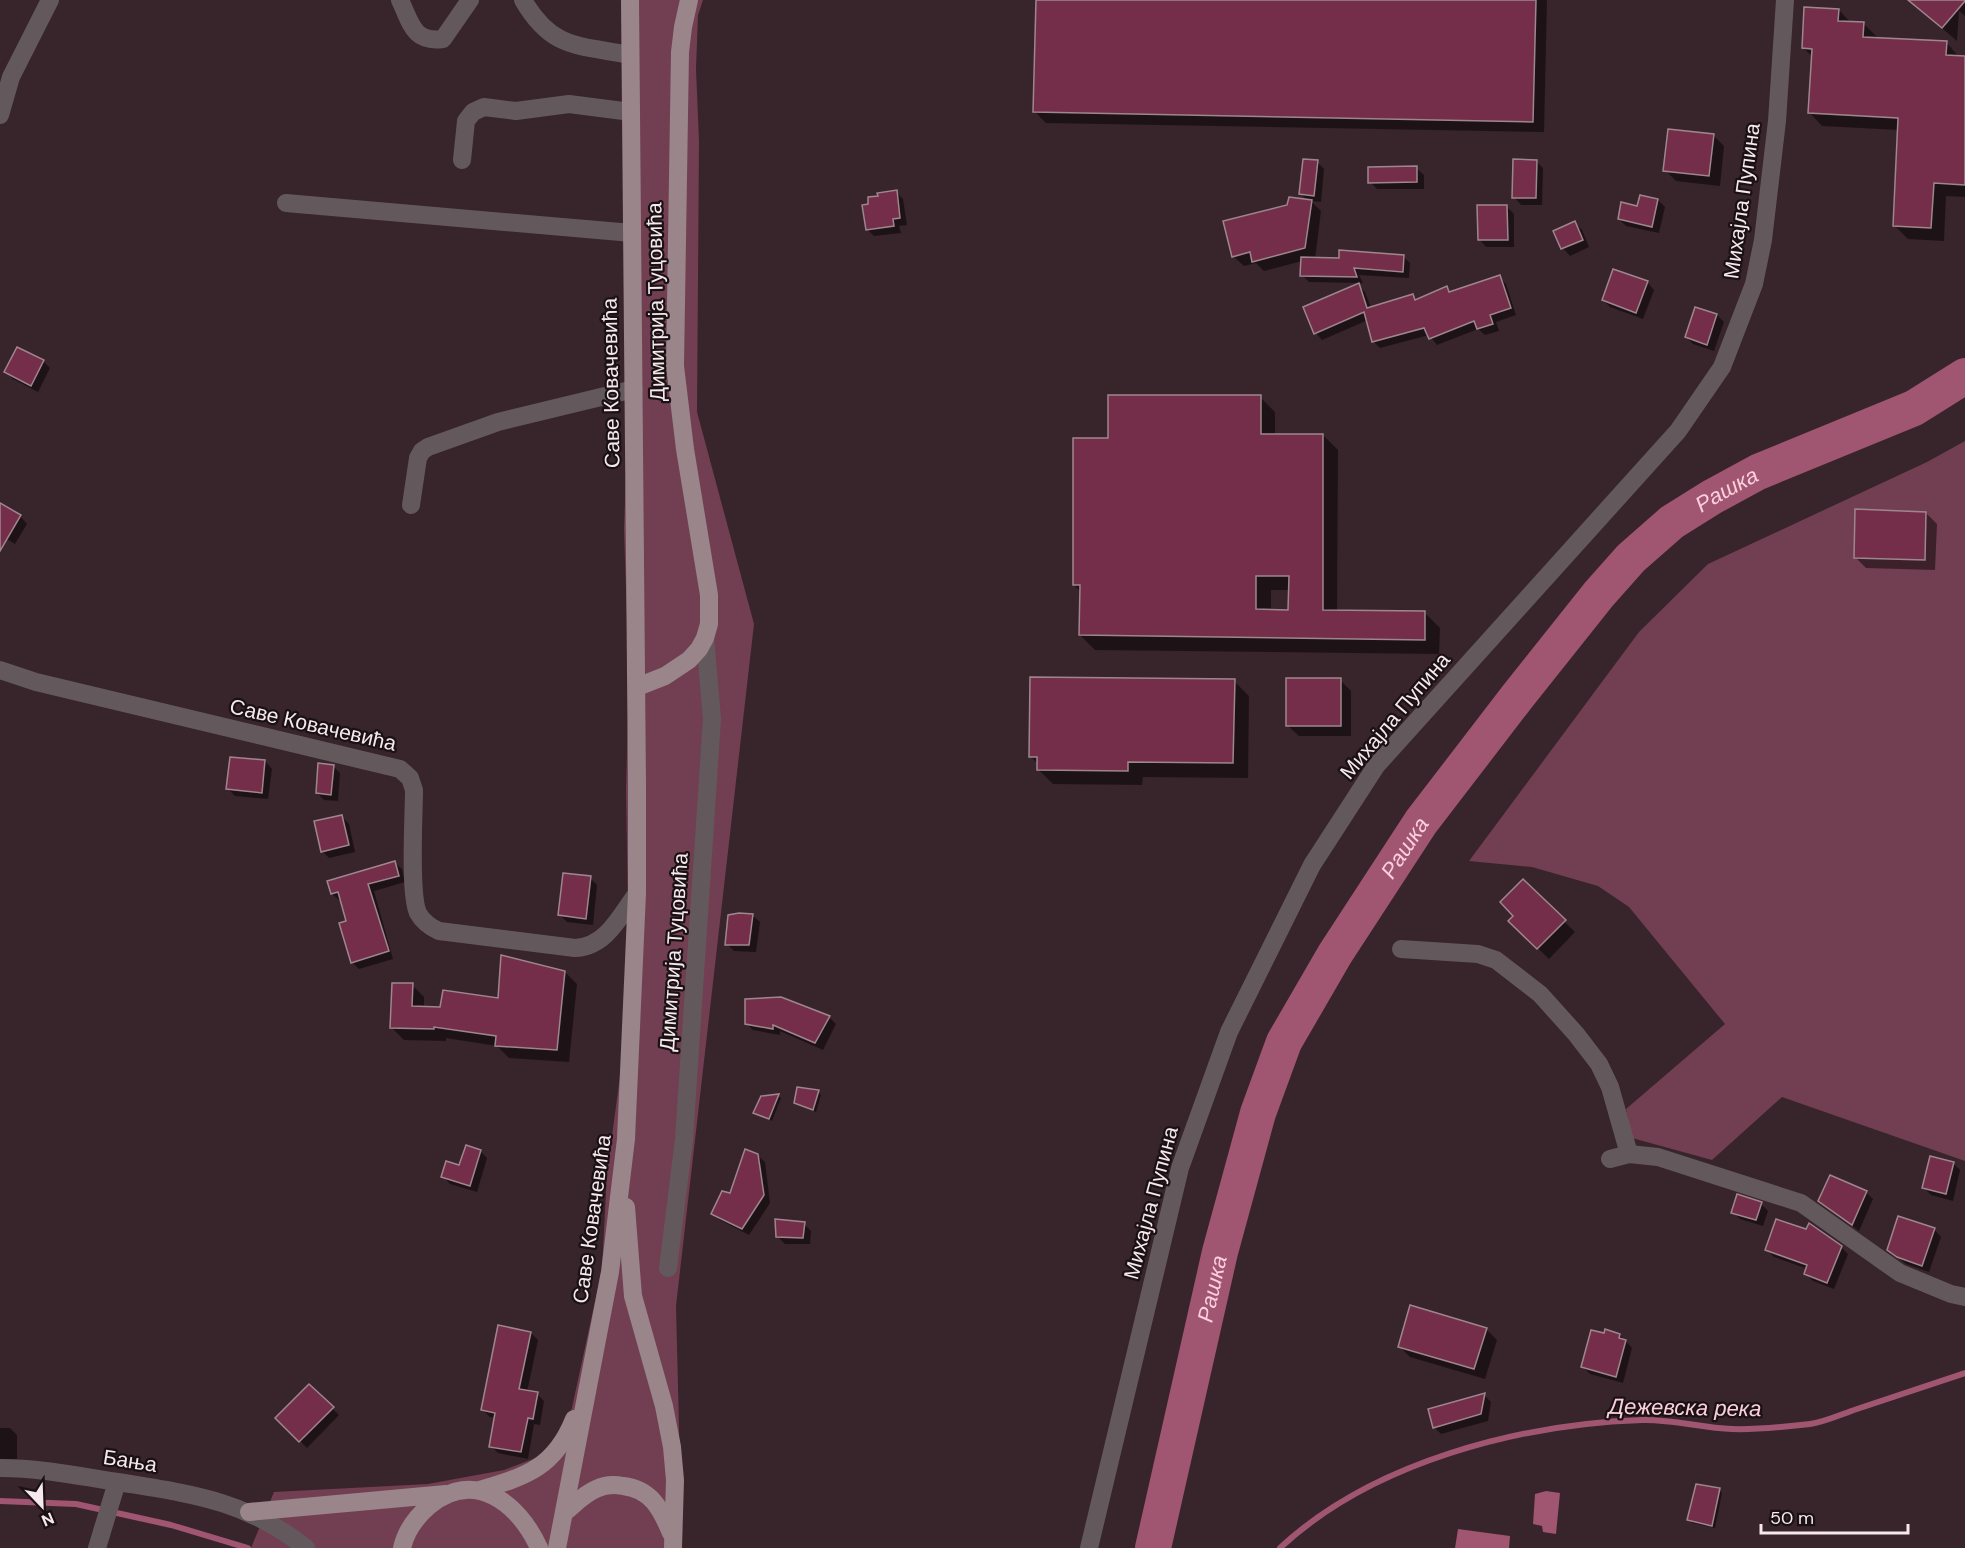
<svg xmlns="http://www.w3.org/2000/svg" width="1965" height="1548" viewBox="0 0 1965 1548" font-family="'DM Sans',sans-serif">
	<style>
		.green { fill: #713f51 }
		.water { fill: #a05570 }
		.shadow { fill: #0007; fill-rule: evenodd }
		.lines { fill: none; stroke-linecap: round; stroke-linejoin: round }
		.stream { stroke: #a05570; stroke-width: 6 }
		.river { stroke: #a05570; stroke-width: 36 }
		.building { fill: #742e49; stroke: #9e868d; stroke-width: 1.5; fill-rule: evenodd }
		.minor { stroke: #63595c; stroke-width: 18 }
		.major { stroke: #9a858b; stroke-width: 18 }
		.labels { text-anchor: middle; stroke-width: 4.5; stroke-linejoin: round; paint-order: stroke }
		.street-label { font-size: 21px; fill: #f6e8ec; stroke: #191113 }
		.water-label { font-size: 22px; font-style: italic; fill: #fccfdc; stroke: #191113 }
	</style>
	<rect width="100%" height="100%" fill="#38242b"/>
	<!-- green -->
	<g class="green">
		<polygon points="622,0 703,0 698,15 696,69 699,141 697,412 754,624 676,1306 682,1548 251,1548 274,1492 428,1484 504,1470 538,1457 568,1426 602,1269 607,1173 621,1069 628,909 626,790 629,681 624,529 628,419"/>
		<polygon points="1965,441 1965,1161 1782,1097 1712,1160 1632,1138 1626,1109 1725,1024 1629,907 1598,886 1532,867 1469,861 1639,632 1708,564 1927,462"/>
	</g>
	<!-- water -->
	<g class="water">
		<polygon points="1546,1491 1560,1493 1556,1534 1543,1532 1542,1526 1533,1524 1535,1494"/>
		<polygon points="1458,1529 1510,1536 1509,1548 1455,1548"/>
	</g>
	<!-- shadow -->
	<g class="shadow">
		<polygon points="1037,0 1547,0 1544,132 1046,123 1035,112"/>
		<polygon points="1909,0 1965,0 1965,16 1959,11 1957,41"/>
		<polygon points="1839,10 1851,23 1864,24 1877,37 1877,39 1946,42 1959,57 1965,58 1965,197 1946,196 1944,241 1908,239 1894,225 1899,130 1822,126 1809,112 1813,57 1803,48"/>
		<polygon points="1713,135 1724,146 1720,186 1676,181 1665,170"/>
		<polygon points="1536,161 1543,168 1542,205 1521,205 1514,197"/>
		<polygon points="1317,162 1324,169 1321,202 1311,201 1321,211 1315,259 1403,256 1410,263 1409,278 1359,275 1363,283 1309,282 1302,275 1302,261 1264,271 1256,263 1244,266 1233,256 1307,200 1301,194"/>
		<polygon points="1416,168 1424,175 1424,189 1377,189 1370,182"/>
		<polygon points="896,192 903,199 907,225 899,226 901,233 874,236 867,229"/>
		<polygon points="1658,200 1665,207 1659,233 1626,226 1619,219"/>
		<polygon points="1507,207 1514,214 1514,247 1486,247 1479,239"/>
		<polygon points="1575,223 1582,230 1589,247 1570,256 1563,248 1555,231"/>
		<polygon points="1499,277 1506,284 1516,315 1496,322 1499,331 1485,335 1478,329 1437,345 1429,335 1380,348 1374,342 1368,320 1322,340 1316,333 1358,285 1365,292 1371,308 1413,296 1417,300 1447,288 1451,293"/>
		<polygon points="1647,282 1654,290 1643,319 1610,307 1603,300"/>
		<polygon points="1717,315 1724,322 1714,351 1693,344 1686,337"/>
		<polygon points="43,361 50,368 38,392 13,379 6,372"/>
		<path d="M 1260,397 L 1275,412 L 1275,435 L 1323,435 L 1338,450 L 1337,612 L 1425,613 L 1440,628 L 1439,654 L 1095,650 L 1080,635 L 1081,592 L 1074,585 L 1110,440 ZM 1271,590 L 1290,590 L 1290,611 L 1271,611 Z"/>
		<polygon points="0,505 20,516 27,524 15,544 0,535"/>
		<polygon points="1926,513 1937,524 1935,570 1866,568 1855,557"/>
		<polygon points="1340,680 1351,691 1351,736 1299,736 1287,725"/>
		<polygon points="1234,681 1249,696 1248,778 1143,777 1142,785 1053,784 1038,769 1038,764 1030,756"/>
		<polygon points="265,761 272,769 268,799 235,796 228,789"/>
		<polygon points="333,766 340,773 338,801 324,800 317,793"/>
		<polygon points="342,817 349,824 355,852 329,858 322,851"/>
		<polygon points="395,863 402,869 405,882 374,891 393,959 359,969 352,962 348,922 341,900 339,900 332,894"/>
		<polygon points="590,878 597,885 593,925 567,922 560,915"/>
		<polygon points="1523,881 1575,932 1549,959 1510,921 1515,916"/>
		<polygon points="752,915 760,922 756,952 734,951 727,944"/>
		<polygon points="565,972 577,984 569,1062 509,1058 497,1046 446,1038 446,1041 404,1040 392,1028 412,985 424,997 424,1008 442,1008 500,1000"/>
		<polygon points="829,1017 836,1024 823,1050 780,1031 780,1035 753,1030 746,1023"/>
		<polygon points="818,1092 821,1095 816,1112 799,1105 796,1102"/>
		<polygon points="778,1096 781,1098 772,1121 755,1113"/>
		<polygon points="480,1151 487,1158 477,1192 450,1184 443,1176"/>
		<polygon points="757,1155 765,1162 770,1203 749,1235 720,1220 713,1213 731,1195"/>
		<polygon points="1953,1163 1960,1170 1953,1201 1931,1195 1924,1188"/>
		<polygon points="1866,1192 1873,1199 1859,1231 1820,1201"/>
		<polygon points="1761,1204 1768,1211 1763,1226 1740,1219 1733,1212"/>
		<polygon points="804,1224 811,1231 810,1244 785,1244 778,1237"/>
		<polygon points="1934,1229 1941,1237 1929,1272 1906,1264 1889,1250"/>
		<polygon points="1841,1247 1848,1254 1834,1289 1813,1281 1806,1274 1808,1269 1774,1257 1767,1250"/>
		<polygon points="1486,1329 1497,1340 1485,1379 1410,1357 1399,1346"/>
		<polygon points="531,1333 538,1340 527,1392 537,1394 544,1401 540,1425 534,1424 528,1459 498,1453 491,1446 496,1418 490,1417 483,1410"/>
		<polygon points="1605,1335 1620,1335 1632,1348 1623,1383 1590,1374 1583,1367"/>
		<polygon points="309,1386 339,1415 307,1448 278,1418"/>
		<polygon points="1484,1395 1491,1402 1488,1421 1441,1434 1434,1427"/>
		<polygon points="0,1428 10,1428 17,1435 17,1459 0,1459"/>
		<polygon points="1719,1490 1722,1493 1715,1528 1692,1523 1689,1519"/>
	</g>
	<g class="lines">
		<!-- stream -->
		<g class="stream">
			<polyline points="0,1501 76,1504 171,1525 248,1548"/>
			<path d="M 1280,1548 C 1372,1462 1520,1424 1642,1420 C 1672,1419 1702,1428 1732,1429 C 1758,1430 1784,1427 1810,1424 C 1825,1422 1842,1414 1857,1409 C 1893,1397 1929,1385 1965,1373"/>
		</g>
		<!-- river -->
		<path class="river" id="s1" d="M 1153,1548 L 1220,1252 L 1258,1113 L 1284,1042 L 1335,954 L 1421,822 L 1517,697 L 1599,594 L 1631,558 L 1672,522 L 1712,497 L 1758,472 L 1914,408 L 1965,376"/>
	</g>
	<!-- building -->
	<g class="building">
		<polygon points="1036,0 1536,0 1533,122 1033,112"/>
		<polygon points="1908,0 1965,0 1965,1 1942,28"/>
		<polygon points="1804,7 1839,9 1838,21 1864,22 1863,37 1947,41 1946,55 1965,56 1965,185 1934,183 1931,228 1893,226 1898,118 1808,113 1812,49 1802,48"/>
		<polygon points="1668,129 1714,134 1709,176 1663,171"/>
		<polygon points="1303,159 1318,160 1314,196 1299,194"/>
		<polygon points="1513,159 1537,160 1536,198 1512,198"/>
		<polygon points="1417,166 1417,182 1368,183 1368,167"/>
		<polygon points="897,190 900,218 893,219 894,226 866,230 862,205 868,204 868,197 878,196 877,193"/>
		<polygon points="1640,195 1658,199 1652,227 1618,219 1621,202 1637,206"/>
		<polygon points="1289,197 1312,200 1305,248 1252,262 1250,252 1232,257 1223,221 1287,205"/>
		<polygon points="1477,205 1507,205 1508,240 1478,240"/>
		<polygon points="1575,221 1583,240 1561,249 1553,231"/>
		<polygon points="1339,250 1404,255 1403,272 1354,268 1357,277 1300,276 1301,257 1339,258"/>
		<polygon points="1613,269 1648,281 1636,313 1602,300"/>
		<polygon points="1500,275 1511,308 1490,315 1493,324 1477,329 1474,321 1429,339 1424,328 1372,342 1364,312 1314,334 1303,307 1359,283 1367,308 1413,294 1415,300 1447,286 1449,292"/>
		<polygon points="1695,307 1717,314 1707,345 1685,337"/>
		<polygon points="17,347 44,360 31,386 4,372"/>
		<path d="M 1108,395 L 1261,395 L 1261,434 L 1323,434 L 1323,610 L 1425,611 L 1425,640 L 1079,635 L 1080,585 L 1073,585 L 1073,438 L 1108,438 ZM 1256,576 L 1289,576 L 1288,610 L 1256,609 Z"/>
		<polygon points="0,503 21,515 0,551"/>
		<polygon points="1855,509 1926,512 1925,560 1854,558"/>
		<polygon points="1030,677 1235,679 1233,763 1128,762 1128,771 1037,770 1037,757 1029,757"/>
		<rect x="1286" y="678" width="55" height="48"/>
		<polygon points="230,757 265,760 262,793 226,789"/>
		<polygon points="318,763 334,765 331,795 316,793"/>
		<polygon points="342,815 349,845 321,852 314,821"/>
		<polygon points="395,861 399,876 368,884 389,951 351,963 339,923 346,921 338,892 331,894 327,881"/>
		<polygon points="563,873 591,876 586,919 558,915"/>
		<polygon points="1523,879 1566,920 1537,949 1508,921 1513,916 1500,902"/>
		<polygon points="739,913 753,914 749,945 725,945 728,915"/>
		<polygon points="501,955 565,971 557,1050 495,1046 496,1036 434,1027 434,1029 390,1028 392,983 413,983 412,1006 440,1007 443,990 498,998"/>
		<polygon points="781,997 830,1016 815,1043 773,1025 773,1029 745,1024 745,999"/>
		<polygon points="797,1087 819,1090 813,1110 794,1103"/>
		<polygon points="779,1094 769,1119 753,1113 761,1096"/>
		<polygon points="466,1145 481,1150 470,1186 441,1177 446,1161 459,1165"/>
		<polygon points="745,1149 758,1154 764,1195 742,1229 711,1214 722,1191 730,1193"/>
		<polygon points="1930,1156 1954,1162 1946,1194 1922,1188"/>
		<polygon points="1830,1175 1867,1191 1852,1225 1818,1201"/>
		<polygon points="1737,1194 1762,1202 1756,1220 1731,1213"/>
		<polygon points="1898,1216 1935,1228 1922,1266 1897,1257 1887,1250"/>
		<polygon points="775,1219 805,1222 803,1238 776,1237"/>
		<polygon points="1776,1219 1806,1229 1809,1223 1842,1246 1827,1283 1804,1274 1807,1265 1765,1250"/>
		<polygon points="1410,1305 1487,1328 1474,1369 1398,1347"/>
		<polygon points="498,1325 531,1332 519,1389 538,1392 533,1419 528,1418 521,1452 489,1447 495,1413 481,1410"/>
		<polygon points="1605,1329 1620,1334 1619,1338 1626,1340 1616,1377 1581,1367 1591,1330 1604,1333"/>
		<polygon points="309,1384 334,1407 299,1442 275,1418"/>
		<polygon points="1485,1393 1481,1414 1433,1428 1428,1409"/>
		<polygon points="1696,1484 1720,1488 1712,1526 1687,1520"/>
	</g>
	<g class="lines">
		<!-- minor -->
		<g class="minor">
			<path d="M 400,0 C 411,23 413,43 443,39 L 470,0"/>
			<path d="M 523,0 C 552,50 579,45 630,55"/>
			<polyline points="0,115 11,77 50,0"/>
			<polyline points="462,160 466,121 473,112 484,107 516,111 569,104 631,112"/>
			<polyline points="286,203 632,233"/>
			<polyline points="411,505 418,458 422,451 428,447 498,422 634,389"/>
			<path d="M 0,670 L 36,682 L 400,769 L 410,778 L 414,790 C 414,815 409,893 418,913 C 423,922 430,927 439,931 L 575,948 C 606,947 620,916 637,893"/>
			<polyline points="1401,949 1478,954 1496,960 1540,994 1576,1034 1599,1064 1610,1087 1629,1154"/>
			<polyline points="1610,1159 1629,1154 1658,1157 1801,1203 1900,1273 1951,1294 1965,1297"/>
			<polyline points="668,1268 684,1139 712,719 705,638"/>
			<path d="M 0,1468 C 40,1468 79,1476 118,1482 C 191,1494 246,1500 306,1548"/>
			<polyline points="97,1548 117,1482"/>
			<polyline points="1089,1548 1180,1168 1229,1032 1312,865 1376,766 1678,431 1722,367 1754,284 1763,240 1777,121 1785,0"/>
		</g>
		<!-- major -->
		<g class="major">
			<polyline points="637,687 665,676 689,660 699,649 705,638 709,624 709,595 685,449 675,366 680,52 683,27 689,0"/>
			<polyline points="626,1207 633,1296 664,1406 672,1447 675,1480 673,1548"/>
			<path d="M 480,1490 C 527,1476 555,1467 574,1419"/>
			<polyline points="249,1512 446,1494"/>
			<path d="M 565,1512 C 575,1504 584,1494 596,1489 C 604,1485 614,1484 623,1486 C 651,1489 661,1509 671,1533"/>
			<path d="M 402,1548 C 406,1531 416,1517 429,1506 C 474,1468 519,1503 539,1548"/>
			<polyline points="557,1548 610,1272 626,1139 637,893 637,785 630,0"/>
		</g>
	</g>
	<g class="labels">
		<!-- street labels -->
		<g class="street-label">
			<text transform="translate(1742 201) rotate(-82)" y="7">Михајла Пупина</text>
			<text transform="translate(656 302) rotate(-91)" y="7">Димитрија Туцовића</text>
			<text transform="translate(611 383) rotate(-91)" y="7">Саве Ковачевића</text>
			<text transform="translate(1395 716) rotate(-50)" y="7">Михајла Пупина</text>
			<text transform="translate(313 725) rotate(13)" y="7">Саве Ковачевића</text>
			<text transform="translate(674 952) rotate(-86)" y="7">Димитрија Туцовића</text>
			<text transform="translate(1151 1203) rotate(-75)" y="7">Михајла Пупина</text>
			<text transform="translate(592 1219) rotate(-82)" y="7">Саве Ковачевића</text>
			<text transform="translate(130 1461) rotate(9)" y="7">Бања</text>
		</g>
		<!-- water labels -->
		<g class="water-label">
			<text dy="8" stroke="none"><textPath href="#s1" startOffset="1238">Рашка</textPath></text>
			<text dy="8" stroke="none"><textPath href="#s1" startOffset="752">Рашка</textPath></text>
			<text dy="8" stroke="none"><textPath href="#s1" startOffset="266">Рашка</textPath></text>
			<text transform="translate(1685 1407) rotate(1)" y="8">Дежевска река</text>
		</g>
	</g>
	<!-- north arrow -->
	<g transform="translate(42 1506) rotate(157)" stroke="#191113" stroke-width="4.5" paint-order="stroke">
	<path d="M0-4.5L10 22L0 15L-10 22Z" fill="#f6e8ec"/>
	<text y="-9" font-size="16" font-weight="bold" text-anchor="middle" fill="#f6e8ec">N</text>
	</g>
	<!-- scale -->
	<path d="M1761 1524v9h147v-9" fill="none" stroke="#f6e8ec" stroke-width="3"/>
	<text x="1770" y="1524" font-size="18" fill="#f6e8ec" stroke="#191113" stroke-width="4.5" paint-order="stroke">50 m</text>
</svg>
